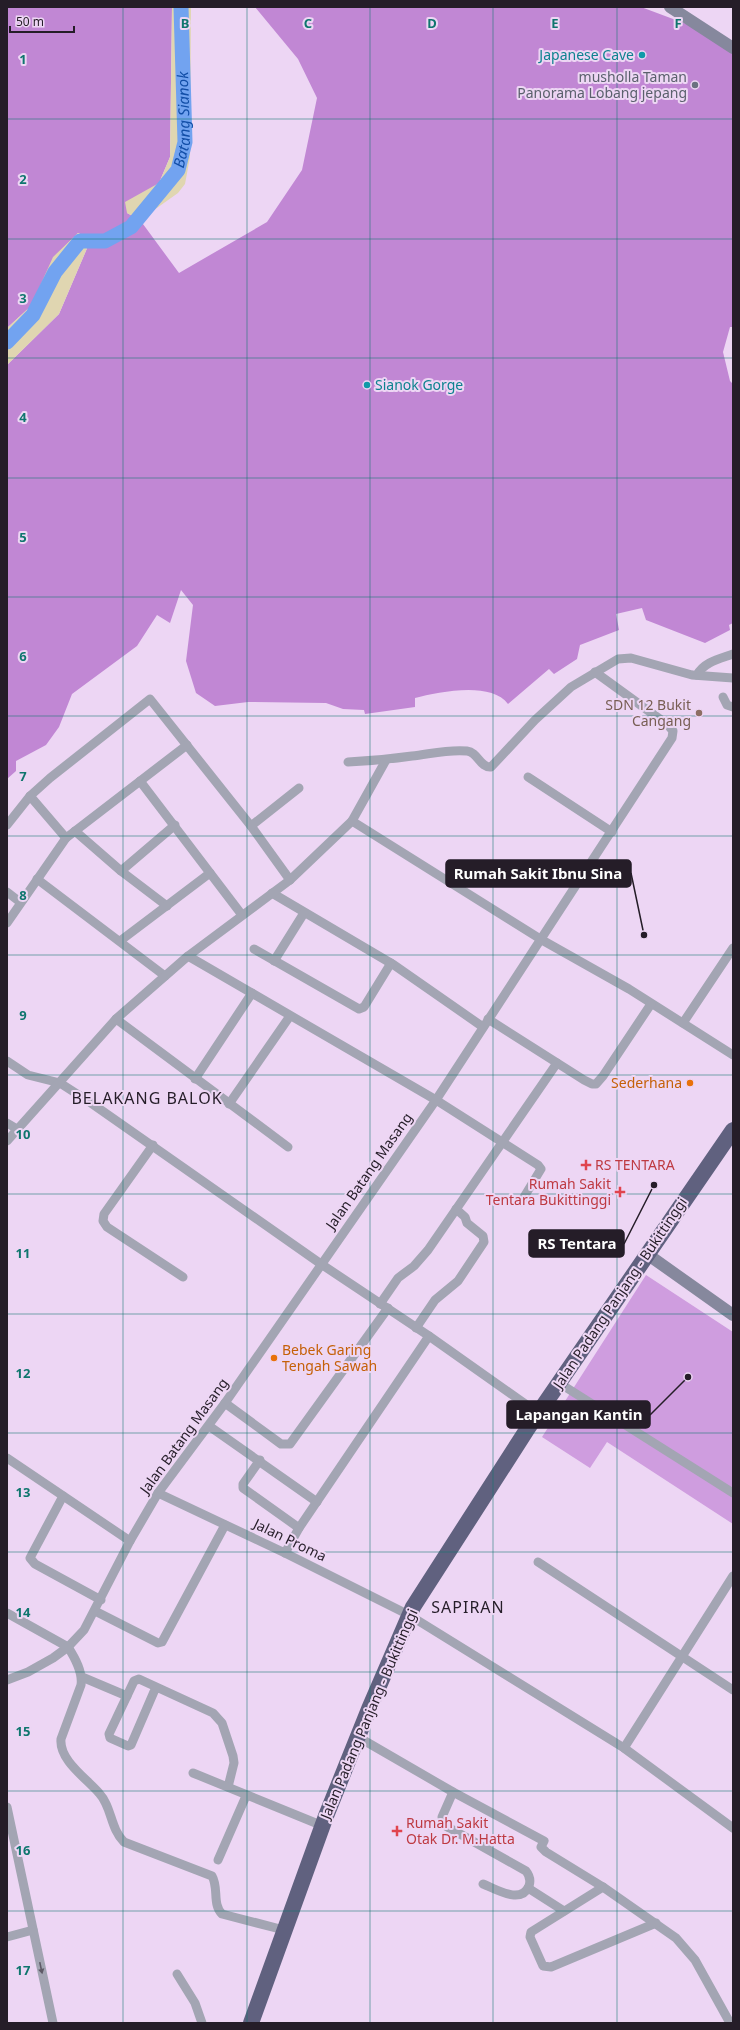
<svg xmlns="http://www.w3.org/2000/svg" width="740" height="2030" viewBox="0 0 740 2030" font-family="'Noto Sans',sans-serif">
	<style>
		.green { fill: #cf9ddf }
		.forest { fill: #c187d4 }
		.sand { fill: #e0d6b1 }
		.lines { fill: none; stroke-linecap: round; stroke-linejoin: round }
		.river { stroke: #72a3f0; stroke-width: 15 }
		.street { stroke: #a3a5b3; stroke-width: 9 }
		.secondary { stroke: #86889d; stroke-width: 12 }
		.highway { stroke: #60617f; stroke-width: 16 }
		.oneway { fill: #5e5a67 }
		.grid { fill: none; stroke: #0f766e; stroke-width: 1; stroke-opacity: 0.55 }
		.culture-dot { fill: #0f9aa8; stroke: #edd6f4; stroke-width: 1.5 }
		.worship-dot { fill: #6b7280; stroke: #edd6f4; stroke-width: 1.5 }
		.education-dot { fill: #8d6e63; stroke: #edd6f4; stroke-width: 1.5 }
		.food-dot { fill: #e8710a; stroke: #edd6f4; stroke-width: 1.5 }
		.health-dot { fill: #e0444e; stroke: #edd6f4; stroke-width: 1.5 }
		.labels { text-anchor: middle; stroke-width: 4; stroke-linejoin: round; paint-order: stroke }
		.culture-label { font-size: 14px; fill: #0d838f; stroke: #edd6f4; text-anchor: end }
		.worship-label { font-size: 14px; fill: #5b616d; stroke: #edd6f4; text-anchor: end }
		.education-label { font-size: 14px; fill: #785e54; stroke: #edd6f4; text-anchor: end }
		.food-label { font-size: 14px; fill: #c56008; stroke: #edd6f4; text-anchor: end }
		.health-label { font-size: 14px; fill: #be3a42; stroke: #edd6f4; text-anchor: start }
		.street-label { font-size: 14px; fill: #251d28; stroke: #edd6f4 }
		.water-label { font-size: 15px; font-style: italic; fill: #124ea7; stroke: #edd6f4 }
		.quarter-label { font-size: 16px; letter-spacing: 1px; fill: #251d28; stroke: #edd6f4 }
		.grid-label { font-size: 13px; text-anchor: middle; font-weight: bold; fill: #0f766e; stroke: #edd6f4; stroke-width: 4; stroke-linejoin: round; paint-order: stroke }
		.leader { fill: none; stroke: #251d28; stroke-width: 1.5 }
		.callout-dot { fill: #251d28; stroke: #edd6f4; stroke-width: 1.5 }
		.callout { fill: #251d28; stroke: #251d28; stroke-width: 1.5 }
		.callout-label { font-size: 15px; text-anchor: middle; font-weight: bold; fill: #fff }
	</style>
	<rect width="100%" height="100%" fill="#edd6f4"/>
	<!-- green -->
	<polygon class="green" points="646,1275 733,1332 733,1524 607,1442 590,1468 542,1437"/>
	<!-- forest -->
	<path class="forest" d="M 7,7 L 172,7 L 170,157 L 159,183 L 127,213 L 140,220 L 179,273 L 267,222 L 302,170 L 317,98 L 298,59 L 255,7 L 641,7 L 716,35 L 733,47 L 733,327 L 730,327 L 723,352 L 730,381 L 733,384 L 733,623 L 729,625 L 730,630 L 705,643 L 646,620 L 642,608 L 616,614 L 619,630 L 580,645 L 577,659 L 554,674 L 549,669 L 508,704 C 491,681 439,692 415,698 L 415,707 L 365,714 L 364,710 L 343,709 L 326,703 L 248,702 L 215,706 L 196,693 L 186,661 L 193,605 L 181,590 L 170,623 L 157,615 L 137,646 L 72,694 L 59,727 L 46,745 L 16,761 L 16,771 L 7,779 L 7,365 L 59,314 L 91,239 L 78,233 L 54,257 L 31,306 L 7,328 Z"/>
	<!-- sand -->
	<g class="sand">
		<polygon points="172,7 191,7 190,157 185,184 178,193 140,220 127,213 125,202 159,183 170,157"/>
		<polygon points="78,233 91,239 59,314 7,365 7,328 31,306 53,257"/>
	</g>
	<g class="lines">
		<!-- river -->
		<path class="river" id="s1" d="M 7,342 L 33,315 L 55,272 L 80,241 L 105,241 L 131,227 L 178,170 L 185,142 L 181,7"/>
		<!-- street -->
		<g class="street">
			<path d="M 697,675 C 704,662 719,659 733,654"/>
			<polyline points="723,697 727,705 733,707"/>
			<path d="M 348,762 C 370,761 391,759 412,756 C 430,754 449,749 467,751 C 478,752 480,768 491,767 L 535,720 L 571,687 L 618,659 L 631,658 L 692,675 L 733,678"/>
			<polyline points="528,777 612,832"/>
			<polyline points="140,781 242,915"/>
			<polyline points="30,796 66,838"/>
			<polyline points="352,821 542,940 629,989 733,1055"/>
			<polyline points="7,825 30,796 50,778 150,699 251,826 290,880"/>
			<polyline points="251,826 299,788"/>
			<polyline points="75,831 121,871 167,906"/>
			<polyline points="121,871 175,825"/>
			<polyline points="37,879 165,976"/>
			<polyline points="7,892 20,902"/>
			<polyline points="272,893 394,965 483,1027"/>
			<polyline points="7,923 66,838 187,745"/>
			<polyline points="120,941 210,873"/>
			<polyline points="254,949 359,1009 364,1007 391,963"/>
			<polyline points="188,956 436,1100 538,1165 541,1169 521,1202"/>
			<polyline points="274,961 304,913"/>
			<polyline points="116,1019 288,1147"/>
			<polyline points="488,1019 584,1080 592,1084 596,1084 603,1076 651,1004"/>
			<polyline points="683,1023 733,948"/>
			<polyline points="7,1061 28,1075 60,1083 91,1103 321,1264 429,1336 538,1413"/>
			<polyline points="195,1079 252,993"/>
			<polyline points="229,1104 290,1016"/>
			<polyline points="7,1123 17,1129"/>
			<polyline points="7,1141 116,1019 188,956 290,880 352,821 386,760"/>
			<polyline points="153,1145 104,1214 103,1221 107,1227 183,1277"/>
			<polyline points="380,1304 398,1278 414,1266 428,1250 557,1063"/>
			<polyline points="416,1328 435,1300 458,1281 484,1242 483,1236 467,1223 465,1217 456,1209"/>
			<polyline points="559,1383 733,1493"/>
			<polyline points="225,1403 281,1444 290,1444 388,1308"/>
			<polyline points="209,1426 317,1502"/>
			<polyline points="7,1458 130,1541"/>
			<polyline points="260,1460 243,1484 243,1488 299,1528 429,1336"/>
			<polyline points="158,1493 285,1553 409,1615 624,1748 733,1828"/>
			<polyline points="63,1496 30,1558 35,1564 101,1600"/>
			<polyline points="285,1553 299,1528"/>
			<polyline points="538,1562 733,1690"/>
			<polyline points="95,1611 158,1643 162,1642 225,1525"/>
			<path d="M 7,1613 L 68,1647 C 75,1658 83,1672 81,1685 L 61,1739 C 59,1760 86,1778 99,1793 C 112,1807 110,1828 124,1842 L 212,1876 C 219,1888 212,1904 222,1914 L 284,1930"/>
			<polyline points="82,1677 127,1696"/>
			<polyline points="7,1680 28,1672 53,1658 68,1647 84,1630 130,1541 158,1493 225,1403 436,1100 672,738 673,731 668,725 595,672"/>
			<polyline points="156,1687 131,1745 128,1746 110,1738 109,1734 134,1681 139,1679 213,1713 222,1723 233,1756 234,1763 228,1787"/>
			<polyline points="358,1737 453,1792 544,1841 541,1847 546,1852 603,1887 676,1938 695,1960 730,2023"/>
			<polyline points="624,1748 733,1576"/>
			<polyline points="193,1773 323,1826"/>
			<path d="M 453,1792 L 442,1817 L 444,1825 L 526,1871 C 530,1876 531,1880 529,1886 C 521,1905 496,1889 483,1884"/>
			<polyline points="7,1807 53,2023"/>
			<polyline points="218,1860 246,1796"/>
			<polyline points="603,1887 531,1932 530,1937 543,1966 551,1967 656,1923"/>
			<polyline points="528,1888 564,1911"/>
			<polyline points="7,1937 33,1930"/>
			<polyline points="177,1974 195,2003 202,2023"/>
		</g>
		<!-- secondary -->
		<g class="secondary">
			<polyline points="670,7 733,48"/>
			<polyline points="647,1254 733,1315"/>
		</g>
		<!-- highway -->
		<polyline class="highway" points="251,2023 326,1816 369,1709 413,1607 528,1428 733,1130"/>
	</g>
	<!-- one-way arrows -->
	<defs><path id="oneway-solid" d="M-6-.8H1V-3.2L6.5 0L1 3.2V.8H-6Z"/></defs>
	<use class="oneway" href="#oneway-solid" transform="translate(41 1968) rotate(78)"/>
	<!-- grid -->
	<path class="grid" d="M 123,7 L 123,2023M 247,7 L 247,2023M 370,7 L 370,2023M 493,7 L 493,2023M 617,7 L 617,2023M 7,119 L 733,119M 7,239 L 733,239M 7,358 L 733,358M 7,478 L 733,478M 7,597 L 733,597M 7,716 L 733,716M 7,836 L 733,836M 7,955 L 733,955M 7,1075 L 733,1075M 7,1194 L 733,1194M 7,1314 L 733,1314M 7,1433 L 733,1433M 7,1552 L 733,1552M 7,1672 L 733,1672M 7,1791 L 733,1791M 7,1911 L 733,1911"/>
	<!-- markers -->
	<g class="culture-dot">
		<circle cx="642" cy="55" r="4"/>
		<circle cx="367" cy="385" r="4"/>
	</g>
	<circle class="worship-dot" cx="695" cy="85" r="4"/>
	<circle class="education-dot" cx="699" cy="713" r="4"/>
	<g class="food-dot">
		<circle cx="690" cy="1083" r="4"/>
		<circle cx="274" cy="1358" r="4"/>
	</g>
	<g class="health-dot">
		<path d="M584 1159h4v4h4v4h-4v4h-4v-4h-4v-4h4z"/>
		<path d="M618 1186h4v4h4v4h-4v4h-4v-4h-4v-4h4z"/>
		<path d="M395 1825h4v4h4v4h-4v4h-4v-4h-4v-4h4z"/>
	</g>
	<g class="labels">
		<!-- culture labels -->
		<g class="culture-label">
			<text x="634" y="60">Japanese Cave</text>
			<text x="375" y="390" text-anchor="start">Sianok Gorge</text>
		</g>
		<!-- worship labels -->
		<g class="worship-label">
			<text x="687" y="82">musholla Taman<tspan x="687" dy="16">Panorama Lobang jepang</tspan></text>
		</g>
		<!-- education labels -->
		<g class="education-label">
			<text x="691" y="710">SDN 12 Bukit<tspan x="691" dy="16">Cangang</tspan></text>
		</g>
		<!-- food labels -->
		<g class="food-label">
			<text x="682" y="1088">Sederhana</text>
			<text x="282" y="1355" text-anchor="start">Bebek Garing<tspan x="282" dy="16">Tengah Sawah</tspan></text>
		</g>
		<!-- health labels -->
		<g class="health-label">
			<text x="595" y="1170">RS TENTARA</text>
			<text x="611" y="1189" text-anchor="end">Rumah Sakit<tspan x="611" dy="16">Tentara Bukittinggi</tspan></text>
			<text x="406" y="1828">Rumah Sakit<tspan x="406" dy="16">Otak Dr. M.Hatta</tspan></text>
		</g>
		<!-- street labels -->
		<g class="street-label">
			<text transform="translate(369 1171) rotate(-55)" y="5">Jalan Batang Masang</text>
			<text transform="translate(620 1293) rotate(-56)" y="5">Jalan Padang Panjang - Bukittinggi</text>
			<text transform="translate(184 1436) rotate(-54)" y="5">Jalan Batang Masang</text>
			<text transform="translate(290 1540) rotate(26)" y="5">Jalan Proma</text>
			<text transform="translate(369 1714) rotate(-67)" y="5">Jalan Padang Panjang - Bukittinggi</text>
		</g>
		<!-- water labels -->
		<g class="water-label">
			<text dy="5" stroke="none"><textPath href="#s1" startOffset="305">Batang Sianok</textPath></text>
		</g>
		<!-- quarter labels -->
		<g class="quarter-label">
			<text x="147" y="1104">BELAKANG BALOK</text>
			<text x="468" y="1613">SAPIRAN</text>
		</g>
	</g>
	<g class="grid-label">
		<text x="185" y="28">B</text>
		<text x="308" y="28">C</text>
		<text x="432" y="28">D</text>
		<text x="555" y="28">E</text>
		<text x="678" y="28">F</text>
		<text x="23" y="64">1</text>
		<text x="23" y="184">2</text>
		<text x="23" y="303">3</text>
		<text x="23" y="422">4</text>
		<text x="23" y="542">5</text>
		<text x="23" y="661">6</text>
		<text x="23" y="781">7</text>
		<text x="23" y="900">8</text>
		<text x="23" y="1020">9</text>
		<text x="23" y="1139">10</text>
		<text x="23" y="1258">11</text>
		<text x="23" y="1378">12</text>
		<text x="23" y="1497">13</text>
		<text x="23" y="1617">14</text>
		<text x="23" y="1736">15</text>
		<text x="23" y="1855">16</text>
		<text x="23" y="1975">17</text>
	</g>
	<!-- callouts -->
	<path class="leader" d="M644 935L631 873M654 1185L624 1244M688 1377L650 1415"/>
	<g class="callout-dot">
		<circle cx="644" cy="935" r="4"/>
		<circle cx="654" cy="1185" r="4"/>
		<circle cx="688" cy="1377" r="4"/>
	</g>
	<g class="callout">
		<rect x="446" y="860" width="185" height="27" rx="4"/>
		<rect x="529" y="1230" width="95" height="27" rx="4"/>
		<rect x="507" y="1401" width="143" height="27" rx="4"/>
	</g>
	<g class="callout-label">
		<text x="538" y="879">Rumah Sakit Ibnu Sina</text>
		<text x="577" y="1249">RS Tentara</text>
		<text x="579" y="1420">Lapangan Kantin</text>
	</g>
	<!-- border -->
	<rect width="740" height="2030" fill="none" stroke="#251d28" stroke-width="16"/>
	<!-- scale -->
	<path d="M10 26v6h64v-6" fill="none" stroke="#251d28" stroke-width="2"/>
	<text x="16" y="26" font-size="12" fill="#251d28" stroke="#edd6f4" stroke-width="3" paint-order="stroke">50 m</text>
</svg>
